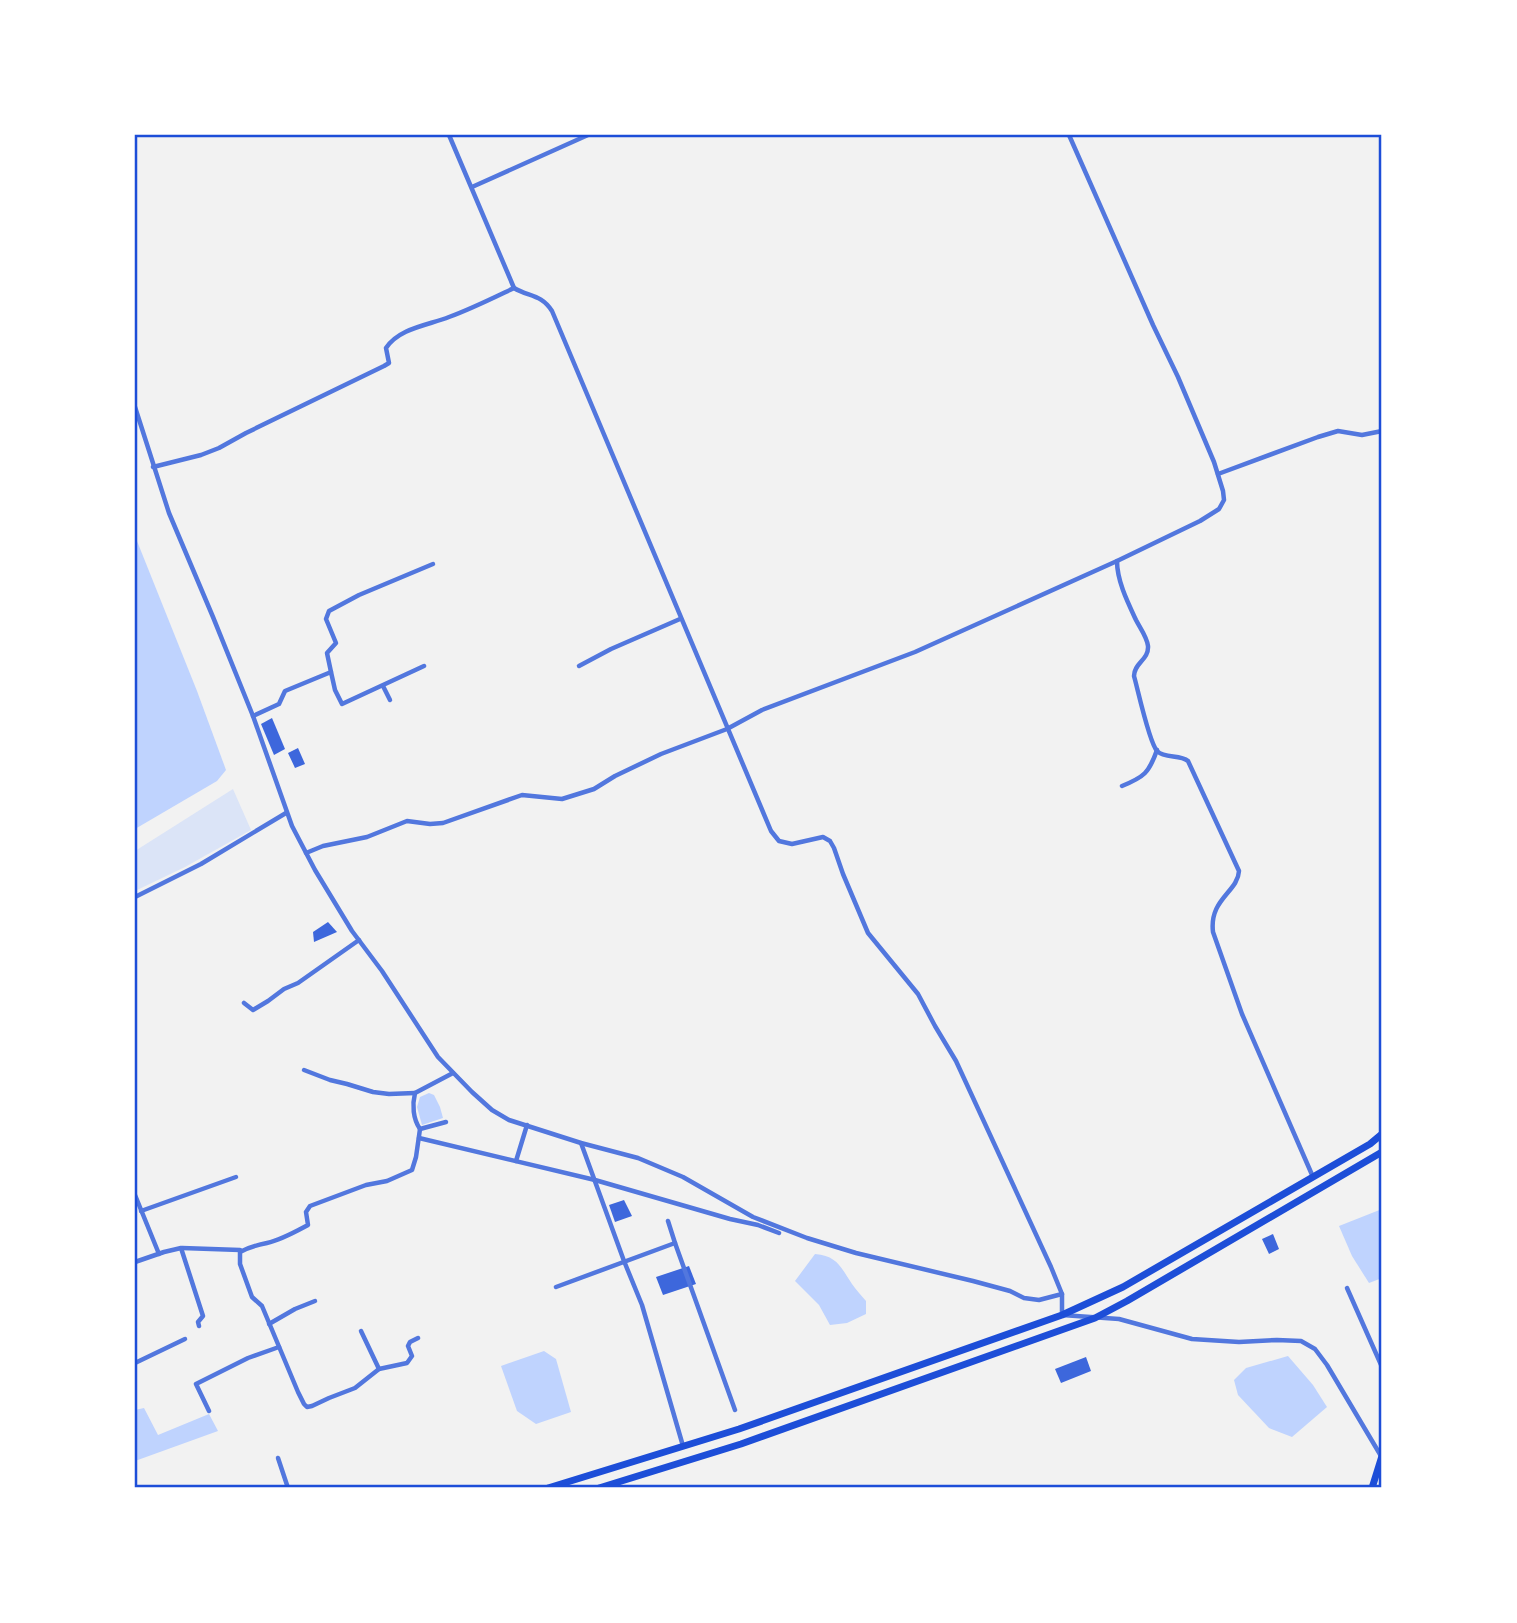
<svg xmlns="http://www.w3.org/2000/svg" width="1517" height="1623" viewBox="0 0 1517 1623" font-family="'PT Sans',sans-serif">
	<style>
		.green { fill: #dbe4f7 }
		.water { fill: #bfd3fe }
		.building { fill: #3d67dc }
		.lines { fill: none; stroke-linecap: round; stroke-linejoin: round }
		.minor { stroke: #5277de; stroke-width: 4.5 }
		.trunk { stroke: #1d4ed8; stroke-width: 7 }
		.neatline { fill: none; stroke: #1d4ed8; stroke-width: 2.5 }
	</style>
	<rect width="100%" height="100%" fill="#f2f2f2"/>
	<!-- green -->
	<polygon class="green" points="233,789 251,830 185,867 135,891 135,851"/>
	<!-- water -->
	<g class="water">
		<polygon points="135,536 197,691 226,770 217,781 135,829"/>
		<polygon points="429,1093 434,1095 440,1107 443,1118 422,1125 417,1107 420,1097"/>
		<polygon points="1382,1209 1382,1278 1369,1283 1352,1256 1339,1226"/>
		<path d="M 815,1254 C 837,1256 840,1266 852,1284 C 856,1290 861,1295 866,1301 L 866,1314 L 847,1323 L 830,1325 L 819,1305 L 795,1281 Z"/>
		<polygon points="544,1351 556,1359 571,1412 536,1424 517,1411 501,1366"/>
		<polygon points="1288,1356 1313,1385 1327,1407 1292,1437 1269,1428 1238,1395 1234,1380 1246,1368"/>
		<polygon points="144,1408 158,1435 209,1414 218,1431 135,1461 135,1410"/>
	</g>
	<!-- building -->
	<g class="building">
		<polygon points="272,718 285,749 274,755 261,724"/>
		<polygon points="298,748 305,764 295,768 288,753"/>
		<polygon points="328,922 337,932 314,942 313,932"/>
		<polygon points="624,1200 632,1216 615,1222 609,1205"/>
		<polygon points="1273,1234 1279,1249 1269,1254 1262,1239"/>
		<polygon points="689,1266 696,1284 663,1295 656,1277"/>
		<polygon points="1086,1357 1091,1371 1061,1383 1055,1369"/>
	</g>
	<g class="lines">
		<!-- minor -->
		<g class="minor">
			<path d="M 449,135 L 514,288 C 529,297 541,294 552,311 L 771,831 L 779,841 L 792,844 L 823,837 L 830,841 L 834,848 L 843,874 L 868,933 L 918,994 L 935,1026 L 956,1061 L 1051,1267 L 1062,1294 L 1062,1315 L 1119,1319 L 1192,1339 L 1239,1342 L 1277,1340 L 1301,1341 L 1315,1349 L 1327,1365 L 1381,1456"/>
			<polyline points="472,187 588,135"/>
			<polyline points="135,407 169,513 213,617 253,716 292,826 315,870 352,931 382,971 438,1057 472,1092 492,1110 509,1120 581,1143 638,1158 683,1177 753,1217 807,1238 856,1253 973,1281 1010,1291 1024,1298 1039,1300 1062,1294"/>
			<path d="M 153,467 L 201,455 L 219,448 L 246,433 L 384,366 L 389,363 L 386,348 C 399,328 429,325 449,317 C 471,309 493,298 514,288"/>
			<polyline points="1218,474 1318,437 1338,431 1362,435 1382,431"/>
			<path d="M 1117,561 C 1117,581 1128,603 1136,620 C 1140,628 1147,637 1148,646 C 1149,660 1134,663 1134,676 C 1138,690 1149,742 1157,751 C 1165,759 1180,754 1188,761 L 1239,871 C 1238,892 1209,899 1213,932 L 1242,1014 L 1313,1177"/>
			<polyline points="579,666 611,649 680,619"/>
			<polyline points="331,672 327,653 336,643 326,619 329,611 359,595 433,564"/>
			<polyline points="383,686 390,700"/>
			<polyline points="253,716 279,704 285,691 331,672 335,690 342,704 424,666"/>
			<path d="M 1122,786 C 1144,777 1149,773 1157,750"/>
			<polyline points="306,853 323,846 367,837 407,821 430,824 443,823 522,795 562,799 594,789 615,776 661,754 727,729 762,710 915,652 1117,561 1200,521 1219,509 1224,500 1223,491 1214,462 1178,377 1153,325 1069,135"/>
			<polyline points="135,897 201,864 286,813"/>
			<polyline points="244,1003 253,1010 268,1001 284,989 298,983 359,940"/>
			<polyline points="304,1070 330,1080 347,1084 373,1092 389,1094 415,1093"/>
			<path d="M 446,1122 L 420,1129 C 413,1119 412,1105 415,1093 L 453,1073"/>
			<polyline points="419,1138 595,1180 730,1219 758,1225 779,1233"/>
			<polyline points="581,1143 624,1261 642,1305 683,1446"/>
			<polyline points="516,1161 527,1125"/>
			<polyline points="135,1195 159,1254"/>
			<polyline points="141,1211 236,1177"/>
			<polyline points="675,1243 735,1410"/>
			<polyline points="182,1248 240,1250"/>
			<polyline points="135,1262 164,1252 181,1248 203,1316 198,1322 199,1326"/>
			<polyline points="556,1287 675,1243 668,1221"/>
			<polyline points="1347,1288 1382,1367"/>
			<polyline points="269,1324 295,1309 315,1301"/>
			<polyline points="361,1331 379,1369"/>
			<path d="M 418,1338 L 410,1342 L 408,1346 L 412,1356 L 407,1363 L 379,1369 L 355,1388 L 329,1398 L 312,1406 L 307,1407 L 304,1404 L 298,1392 L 262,1306 L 252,1297 L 240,1264 L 240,1252 C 249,1247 257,1245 267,1243 C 281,1240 295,1232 308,1225 L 306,1212 L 310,1206 L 366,1185 L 387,1181 L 412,1170 L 416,1157 L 420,1129"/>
			<polyline points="135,1363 185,1339"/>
			<polyline points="209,1411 196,1384 248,1358 279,1347"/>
			<polyline points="278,1458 288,1488"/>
		</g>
		<!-- trunk -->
		<g class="trunk">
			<polyline points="548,1488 739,1429 1062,1315 1123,1287 1370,1144 1382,1134"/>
			<polyline points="599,1488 741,1444 1095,1318 1127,1301 1382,1152"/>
			<polyline points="1372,1488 1382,1456"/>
		</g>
	</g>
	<!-- border -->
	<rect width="1517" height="1623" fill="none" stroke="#ffffff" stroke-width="273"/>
	<rect x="136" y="136" width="1244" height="1350" class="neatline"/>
</svg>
